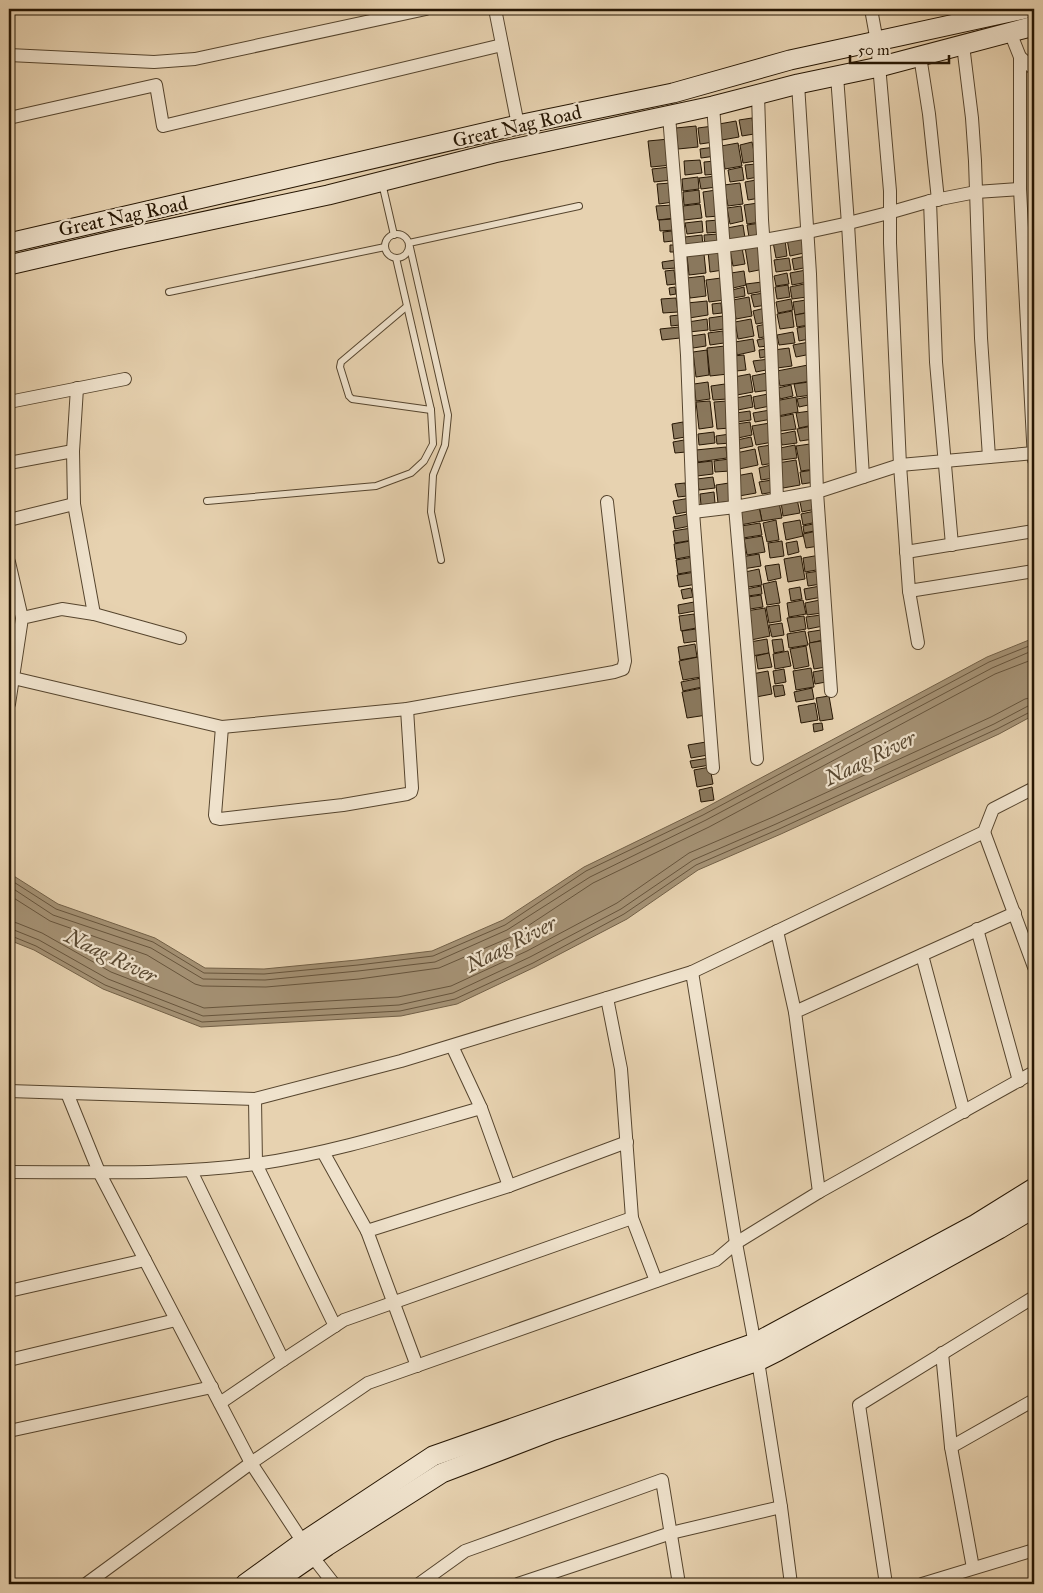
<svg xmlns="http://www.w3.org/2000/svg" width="1043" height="1593" viewBox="0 0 1043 1593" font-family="'IM FELL Great Primer',serif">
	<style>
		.water { fill: #a59275; stroke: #726047 }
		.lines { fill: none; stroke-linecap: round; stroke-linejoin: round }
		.shore { stroke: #66543c; stroke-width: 1 }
		.building { fill: #8a785d; stroke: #261603 }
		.lane-casing { stroke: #56452e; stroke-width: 8 }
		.street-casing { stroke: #56452e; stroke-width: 14 }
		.secondary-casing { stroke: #261603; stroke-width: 21 }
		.lane { stroke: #efe2cc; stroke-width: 6 }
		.street { stroke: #efe2cc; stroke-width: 12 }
		.secondary { stroke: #efe2cc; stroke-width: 19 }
		.labels { text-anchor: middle; stroke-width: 4.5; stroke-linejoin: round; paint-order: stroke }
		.street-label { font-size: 20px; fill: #261603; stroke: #efe2cc }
		.water-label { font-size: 21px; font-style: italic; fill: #594831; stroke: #efe2cc }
	</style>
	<rect width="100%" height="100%" fill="#e7d2b0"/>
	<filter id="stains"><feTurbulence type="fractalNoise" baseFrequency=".004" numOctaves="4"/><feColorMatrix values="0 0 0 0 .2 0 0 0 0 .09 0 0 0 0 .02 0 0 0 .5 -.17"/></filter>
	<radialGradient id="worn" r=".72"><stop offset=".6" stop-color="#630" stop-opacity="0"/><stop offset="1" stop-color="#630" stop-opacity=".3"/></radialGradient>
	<!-- water -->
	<polygon class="water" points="1034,638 1034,715 999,734 781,834 698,870 627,919 535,967 457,1004 401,1016 201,1027 103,989 34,950 9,940 9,873 58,904 155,938 205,968 264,969 357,960 432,951 503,920 584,867 701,810 987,657"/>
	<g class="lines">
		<!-- shore -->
		<g class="shore">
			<polyline points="9,879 56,909 153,942 204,973 264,974 358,965 433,956 505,925 586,871 703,815 989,662 1034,644"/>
			<polyline points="9,886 53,915 151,948 203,979 265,980 358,971 435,962 507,930 590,877 706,820 992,668 1034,650"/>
			<polyline points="9,895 50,921 147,955 195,984 202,986 266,987 359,979 439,968 511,937 593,883 709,827 995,674 1034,659"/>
			<polyline points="9,921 17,923 42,933 111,972 204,1008 398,997 451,986 527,951 617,903 689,853 773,817 991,717 1025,699 1034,697"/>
			<polyline points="9,929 14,930 39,940 108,979 203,1016 399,1005 453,993 530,957 621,909 693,860 776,824 994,724 1028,706 1034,705"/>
			<polyline points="9,935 36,946 105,985 202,1022 400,1011 455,999 533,963 624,914 696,865 779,829 997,729 1030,712 1034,711"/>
		</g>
	</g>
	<!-- building -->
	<g class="building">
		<polygon points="752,118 754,134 742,136 739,120"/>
		<polygon points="736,121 739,137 722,140 719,124"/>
		<polygon points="696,126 698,147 678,149 676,128"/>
		<polygon points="713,126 714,142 700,144 698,128"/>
		<polygon points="669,139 672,165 651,167 648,141"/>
		<polygon points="752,142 756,161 743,163 740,145"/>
		<polygon points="738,143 742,166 725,169 721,146"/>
		<polygon points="715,147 716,156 701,158 700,149"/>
		<polygon points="700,160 702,173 685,175 684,161"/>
		<polygon points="715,161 717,174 705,175 704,162"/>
		<polygon points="756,164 758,177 747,179 745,165"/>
		<polygon points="670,167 672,180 654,182 652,169"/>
		<polygon points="742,167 744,180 730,182 728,170"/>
		<polygon points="716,176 717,187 701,189 699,178"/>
		<polygon points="698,177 699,189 683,191 682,179"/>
		<polygon points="756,180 760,198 748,200 745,182"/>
		<polygon points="671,183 673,202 659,204 657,184"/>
		<polygon points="740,183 743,204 728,206 724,185"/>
		<polygon points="699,190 700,203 684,205 683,192"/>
		<polygon points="716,190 719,216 706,217 703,192"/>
		<polygon points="758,203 761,222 747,224 744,205"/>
		<polygon points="700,204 702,218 684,220 683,206"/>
		<polygon points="673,205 675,218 658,220 656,206"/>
		<polygon points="741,206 743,221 730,224 727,208"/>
		<polygon points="673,219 674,230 660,231 659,220"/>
		<polygon points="719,220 720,232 707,233 706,221"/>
		<polygon points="702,221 703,232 687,234 685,223"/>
		<polygon points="760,223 762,234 749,237 747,225"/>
		<polygon points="743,225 745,238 729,241 727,228"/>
		<polygon points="672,231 673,241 664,242 663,232"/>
		<polygon points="719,234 720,246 705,247 704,235"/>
		<polygon points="702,235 703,247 686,248 685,237"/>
		<polygon points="801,237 804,253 790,256 787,239"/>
		<polygon points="785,240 787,256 776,258 773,242"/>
		<polygon points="759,244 764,269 749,272 745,247"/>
		<polygon points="670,245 674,245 675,252 670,252"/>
		<polygon points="742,248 745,264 733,266 730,250"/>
		<polygon points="721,249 723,270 710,272 708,251"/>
		<polygon points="704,254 706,273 689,275 687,256"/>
		<polygon points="806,256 808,267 794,270 792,259"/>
		<polygon points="789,258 791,270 776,272 774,260"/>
		<polygon points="675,260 676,268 663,269 662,262"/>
		<polygon points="674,270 676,284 667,285 665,271"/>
		<polygon points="806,270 808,282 792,285 790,273"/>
		<polygon points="744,271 746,285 733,288 731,273"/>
		<polygon points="787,273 789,284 776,286 774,276"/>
		<polygon points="704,276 706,296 690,298 687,278"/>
		<polygon points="721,278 724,300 709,302 706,280"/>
		<polygon points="762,282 764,291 748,294 746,284"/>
		<polygon points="804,284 807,297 792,299 790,287"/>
		<polygon points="788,285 790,297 777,299 775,287"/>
		<polygon points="675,287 676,294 670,295 669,288"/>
		<polygon points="744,287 745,296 733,298 732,290"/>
		<polygon points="764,293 766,305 754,307 751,295"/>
		<polygon points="749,297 752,316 736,319 733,300"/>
		<polygon points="676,298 678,312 663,313 661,299"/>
		<polygon points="791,299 793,310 778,313 776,302"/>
		<polygon points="806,300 809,312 795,315 793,302"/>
		<polygon points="707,301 708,315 689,318 687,303"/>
		<polygon points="721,303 722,313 713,314 712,304"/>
		<polygon points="765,308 768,322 756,324 753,311"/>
		<polygon points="792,311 794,327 780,329 777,314"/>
		<polygon points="806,313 808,325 797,327 795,315"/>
		<polygon points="679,315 680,325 671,326 670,316"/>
		<polygon points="723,316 724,329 710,331 709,318"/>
		<polygon points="707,319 708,330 689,332 688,322"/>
		<polygon points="751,319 754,336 738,339 735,322"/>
		<polygon points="766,324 768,336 759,338 757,326"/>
		<polygon points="807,326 809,339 799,341 797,328"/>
		<polygon points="679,327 680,338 662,340 660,329"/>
		<polygon points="723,331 724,343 710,345 708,333"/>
		<polygon points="793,332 795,343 779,345 777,335"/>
		<polygon points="705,334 706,346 693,348 691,336"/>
		<polygon points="766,338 768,346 759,347 757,340"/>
		<polygon points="753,339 755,351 737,355 735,342"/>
		<polygon points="809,342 811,354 796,357 793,345"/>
		<polygon points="725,346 728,374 710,376 707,348"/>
		<polygon points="789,348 792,366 777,368 774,350"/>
		<polygon points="768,349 769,356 760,358 759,350"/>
		<polygon points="707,350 709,375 696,377 693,352"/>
		<polygon points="744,355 746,370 736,371 733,356"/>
		<polygon points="769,359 771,369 756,372 753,361"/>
		<polygon points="808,365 811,381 780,386 777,371"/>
		<polygon points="767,373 770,390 755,392 752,376"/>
		<polygon points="750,374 753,392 737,395 734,377"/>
		<polygon points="708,382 710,399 696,401 694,384"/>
		<polygon points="809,382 811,395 797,397 794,384"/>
		<polygon points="725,384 727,399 713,400 711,386"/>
		<polygon points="791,385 793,396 780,399 778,388"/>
		<polygon points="768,394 770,406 755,409 753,397"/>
		<polygon points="751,395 753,407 738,410 736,398"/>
		<polygon points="812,396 813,404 799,407 797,399"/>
		<polygon points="796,397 798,412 778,416 775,401"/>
		<polygon points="710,401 713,427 699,429 696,402"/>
		<polygon points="727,401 730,428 717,429 714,402"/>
		<polygon points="770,410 772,419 755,422 753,413"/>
		<polygon points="750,411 751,420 737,422 736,413"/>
		<polygon points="810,411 813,425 799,428 796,413"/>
		<polygon points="793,414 796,429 781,431 778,417"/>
		<polygon points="683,422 685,437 674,439 672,424"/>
		<polygon points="750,422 752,435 738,438 736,424"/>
		<polygon points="770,423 773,442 756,445 752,426"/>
		<polygon points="812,426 814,439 800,441 797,429"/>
		<polygon points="795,431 797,443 782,445 780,434"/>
		<polygon points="714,432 715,443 699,445 698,434"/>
		<polygon points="730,434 731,443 717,444 716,436"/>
		<polygon points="751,437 753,446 738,449 737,440"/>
		<polygon points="684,440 686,452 675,453 673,442"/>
		<polygon points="810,444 815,469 801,471 796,446"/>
		<polygon points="771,445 774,463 762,465 758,447"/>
		<polygon points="795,445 797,458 782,460 780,448"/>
		<polygon points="726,447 727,458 698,462 696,450"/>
		<polygon points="755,449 758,465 739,469 736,453"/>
		<polygon points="729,459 730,471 715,472 714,461"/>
		<polygon points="796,460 800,485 783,488 778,463"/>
		<polygon points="712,461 713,474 697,476 695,463"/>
		<polygon points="771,465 774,478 761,480 759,468"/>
		<polygon points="813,470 815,482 802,484 800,472"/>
		<polygon points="752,473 756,493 739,496 736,476"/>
		<polygon points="713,477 715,488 699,490 697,479"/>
		<polygon points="772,480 774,492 762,494 759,482"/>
		<polygon points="685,483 687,496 678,497 675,484"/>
		<polygon points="729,483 731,501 718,503 716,485"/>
		<polygon points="714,492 715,503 701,505 700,494"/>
		<polygon points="813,495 816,509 802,512 799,497"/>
		<polygon points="690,498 692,511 676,514 673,501"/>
		<polygon points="797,499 800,513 783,516 781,502"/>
		<polygon points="779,502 782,518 762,521 759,506"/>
		<polygon points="759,507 762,521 740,525 737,510"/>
		<polygon points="815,511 817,522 803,525 801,514"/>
		<polygon points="688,514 690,526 675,529 673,517"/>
		<polygon points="776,520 779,540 767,542 763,523"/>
		<polygon points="800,520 803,536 786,540 783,523"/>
		<polygon points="760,523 762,535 743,538 741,526"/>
		<polygon points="818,523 819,530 804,533 803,526"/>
		<polygon points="691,528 693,540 675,543 673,531"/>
		<polygon points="817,531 819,546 806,548 803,534"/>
		<polygon points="762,536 765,552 747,555 744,539"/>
		<polygon points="690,541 692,556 676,559 674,544"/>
		<polygon points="782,541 784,556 770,558 768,543"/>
		<polygon points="797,541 799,552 788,555 786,543"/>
		<polygon points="759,554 761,566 743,569 741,557"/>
		<polygon points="820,555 822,569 805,572 803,558"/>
		<polygon points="801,556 805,579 788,582 784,559"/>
		<polygon points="693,557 695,571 678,574 676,560"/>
		<polygon points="779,564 781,578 768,581 765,566"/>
		<polygon points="759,569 762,585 748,587 745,572"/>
		<polygon points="819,571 821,584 808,586 806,573"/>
		<polygon points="695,572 697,584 679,587 677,575"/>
		<polygon points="776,581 780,603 767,605 763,584"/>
		<polygon points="761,586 762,594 748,596 746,589"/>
		<polygon points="820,586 822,597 806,600 804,589"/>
		<polygon points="800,587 802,599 791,601 789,589"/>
		<polygon points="691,588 693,597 683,599 681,590"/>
		<polygon points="761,595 763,607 750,609 748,597"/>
		<polygon points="803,600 806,614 789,617 787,603"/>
		<polygon points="820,600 822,613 807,615 805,603"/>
		<polygon points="694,602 695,611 679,614 678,605"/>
		<polygon points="779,605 781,621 769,623 766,607"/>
		<polygon points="765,608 770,636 751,640 746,611"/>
		<polygon points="694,614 696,628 681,631 679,616"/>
		<polygon points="821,615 823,626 808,629 806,617"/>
		<polygon points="804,616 806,629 790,632 787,618"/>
		<polygon points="782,623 784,635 772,637 769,625"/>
		<polygon points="696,629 698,641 684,643 682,631"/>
		<polygon points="821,630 823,640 810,643 808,632"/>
		<polygon points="805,631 808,645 789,648 787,634"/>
		<polygon points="767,639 769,653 752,656 750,642"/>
		<polygon points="782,639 784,651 774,653 772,640"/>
		<polygon points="821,641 826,667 814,669 809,643"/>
		<polygon points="695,644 697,657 680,660 678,647"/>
		<polygon points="806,646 809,666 794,669 790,649"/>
		<polygon points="788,651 791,666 775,669 773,654"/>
		<polygon points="769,653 772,667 758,669 756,656"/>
		<polygon points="698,657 701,677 683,680 679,661"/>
		<polygon points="811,668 814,687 796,690 793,671"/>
		<polygon points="784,669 786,682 775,684 773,671"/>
		<polygon points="824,670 826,682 815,684 813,672"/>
		<polygon points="768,671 772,694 756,697 752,674"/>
		<polygon points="701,678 702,687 683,691 681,682"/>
		<polygon points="783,685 785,695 775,697 773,686"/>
		<polygon points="702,688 707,715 687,718 682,692"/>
		<polygon points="812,688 814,699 796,702 794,692"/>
		<polygon points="829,696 833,719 820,721 816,698"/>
		<polygon points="815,703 818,720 801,723 798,706"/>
		<polygon points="822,723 823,730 814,732 813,724"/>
		<polygon points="706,742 708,755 691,758 688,745"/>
		<polygon points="709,758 710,765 692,768 690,761"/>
		<polygon points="710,767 713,784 697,787 694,770"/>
		<polygon points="712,787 714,800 701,802 699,790"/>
	</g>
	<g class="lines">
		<defs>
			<g id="lane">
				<polyline points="382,183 394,235"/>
				<circle cx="397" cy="246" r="12"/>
				<polyline points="169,292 385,247"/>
				<polyline points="406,307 341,362 340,367 349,396 352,399 431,410"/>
				<polyline points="207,501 376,486 411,473 424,461 433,444 431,410 396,258"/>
				<polyline points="441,560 431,512 433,475 445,445 448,415 409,243 579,206"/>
			</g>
			<g id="street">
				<polyline points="495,9 518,125"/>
				<polyline points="871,9 877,42 890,191 890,243 900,465 909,591 1034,571"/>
				<polyline points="1010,32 1020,57 1020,189 1034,460"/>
				<polyline points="963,45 972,118 975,161 981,338 989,457"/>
				<polyline points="9,55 154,62 195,59 426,9"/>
				<polyline points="920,56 929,114 938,200"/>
				<polyline points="1020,57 1034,69"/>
				<polyline points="837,76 848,224 863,477"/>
				<polyline points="758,95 762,220 771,346 777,499"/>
				<polyline points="713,106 729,315 735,507 817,492 810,274 798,84"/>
				<polyline points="669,116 680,251 687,355 693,512 735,507 757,759"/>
				<polyline points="9,118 156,85 163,126 502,45"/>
				<path d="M 680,251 C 765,243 848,226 930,201"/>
				<polyline points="77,388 73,451 74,504 94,614"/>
				<polyline points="9,402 125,379"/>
				<polyline points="9,463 73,451"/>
				<polyline points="693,512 713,768"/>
				<polyline points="9,520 74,504"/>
				<polyline points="952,545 936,362 930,201 976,192 1020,189"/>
				<polyline points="906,552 1034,531"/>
				<polyline points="9,562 22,618"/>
				<polyline points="909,591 918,643"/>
				<polyline points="9,677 222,727 407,709 614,672 623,669 625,661 607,502"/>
				<polyline points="831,691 817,492 900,465 1034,453"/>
				<polyline points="9,704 22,618 62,609 94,614 180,638"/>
				<polyline points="222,727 215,815 216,818 220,819 343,805 407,794 411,792 412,788 407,709"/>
				<polyline points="984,832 1034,967"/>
				<polyline points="977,929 1019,1081"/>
				<polyline points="777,931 795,1012"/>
				<polyline points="922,955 964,1112"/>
				<polyline points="692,972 984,832 993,809 1034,788"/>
				<polyline points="607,998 621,1069 632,1218 656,1281"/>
				<polyline points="452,1046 481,1108 509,1186"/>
				<polyline points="9,1091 255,1099 401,1061 692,972 736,1243 758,1361 781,1507 791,1584"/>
				<polyline points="67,1093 99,1172 251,1463 312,1556 334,1584"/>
				<polyline points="255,1099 256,1164 335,1326"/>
				<polyline points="323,1152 367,1231"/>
				<polyline points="191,1171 283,1360"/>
				<path d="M 9,1172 C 91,1172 174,1175 256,1164 C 333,1153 407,1129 481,1108"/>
				<polyline points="819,1192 1034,1072"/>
				<polyline points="9,1291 145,1260"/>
				<polyline points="942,1353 951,1447 973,1568"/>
				<polyline points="9,1360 176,1320"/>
				<polyline points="417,1366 367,1231 509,1186 627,1142"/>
				<polyline points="220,1403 283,1360 344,1320 632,1218"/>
				<polyline points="9,1431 212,1387"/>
				<polyline points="951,1447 1034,1400"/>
				<polyline points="86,1584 251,1463 368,1383 716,1260 736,1243 819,1192 795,1012 1015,913"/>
				<polyline points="419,1584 465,1551 662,1480 679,1584"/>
				<polyline points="518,1584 671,1533 781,1507"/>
				<polyline points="886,1584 859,1405 1034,1297"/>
				<polyline points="922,1584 1034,1550"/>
			</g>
			<g id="secondary">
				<polyline points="9,243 518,125 673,93 790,60 1024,9"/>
				<polyline points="9,265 117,240 328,195 494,153 713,106 798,84 879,67 1034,26"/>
				<polyline points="245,1584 303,1542 433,1456 755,1343 976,1224 1034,1188"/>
				<polyline points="272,1584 327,1546 442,1473 554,1430 758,1361 778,1351 999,1229 1034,1208"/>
			</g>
		</defs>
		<!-- lane casing -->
		<use href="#lane" class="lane-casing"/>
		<!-- street casing -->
		<use href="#street" class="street-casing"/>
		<!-- secondary casing -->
		<use href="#secondary" class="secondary-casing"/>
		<!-- lane -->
		<use href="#lane" class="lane"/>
		<!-- street -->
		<use href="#street" class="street"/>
		<!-- secondary -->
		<use href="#secondary" class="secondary"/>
	</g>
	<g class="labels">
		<!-- street labels -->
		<g class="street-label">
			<text transform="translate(517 126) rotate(-13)" y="7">Great Nag Road</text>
			<text transform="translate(123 216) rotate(-12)" y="7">Great Nag Road</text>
		</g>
		<!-- water labels -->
		<g class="water-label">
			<text transform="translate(870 758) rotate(-26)" y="7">Naag River</text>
			<text transform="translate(511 944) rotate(-27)" y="7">Naag River</text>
			<text transform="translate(111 956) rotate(26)" y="7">Naag River</text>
		</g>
	</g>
	<!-- margin -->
	<rect width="1043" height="1593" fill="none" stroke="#e7d2b0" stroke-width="30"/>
	<rect x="10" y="10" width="1023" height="1573" fill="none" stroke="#261603" stroke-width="2.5"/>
	<rect x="15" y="15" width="1013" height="1563" fill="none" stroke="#261603"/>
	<!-- scale -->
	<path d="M850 55v8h99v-8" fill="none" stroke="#261603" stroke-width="2.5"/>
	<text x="858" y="55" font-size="15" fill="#261603" stroke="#efe2cc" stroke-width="4" paint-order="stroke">50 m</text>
	<rect width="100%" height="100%" filter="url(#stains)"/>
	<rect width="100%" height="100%" fill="url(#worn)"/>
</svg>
